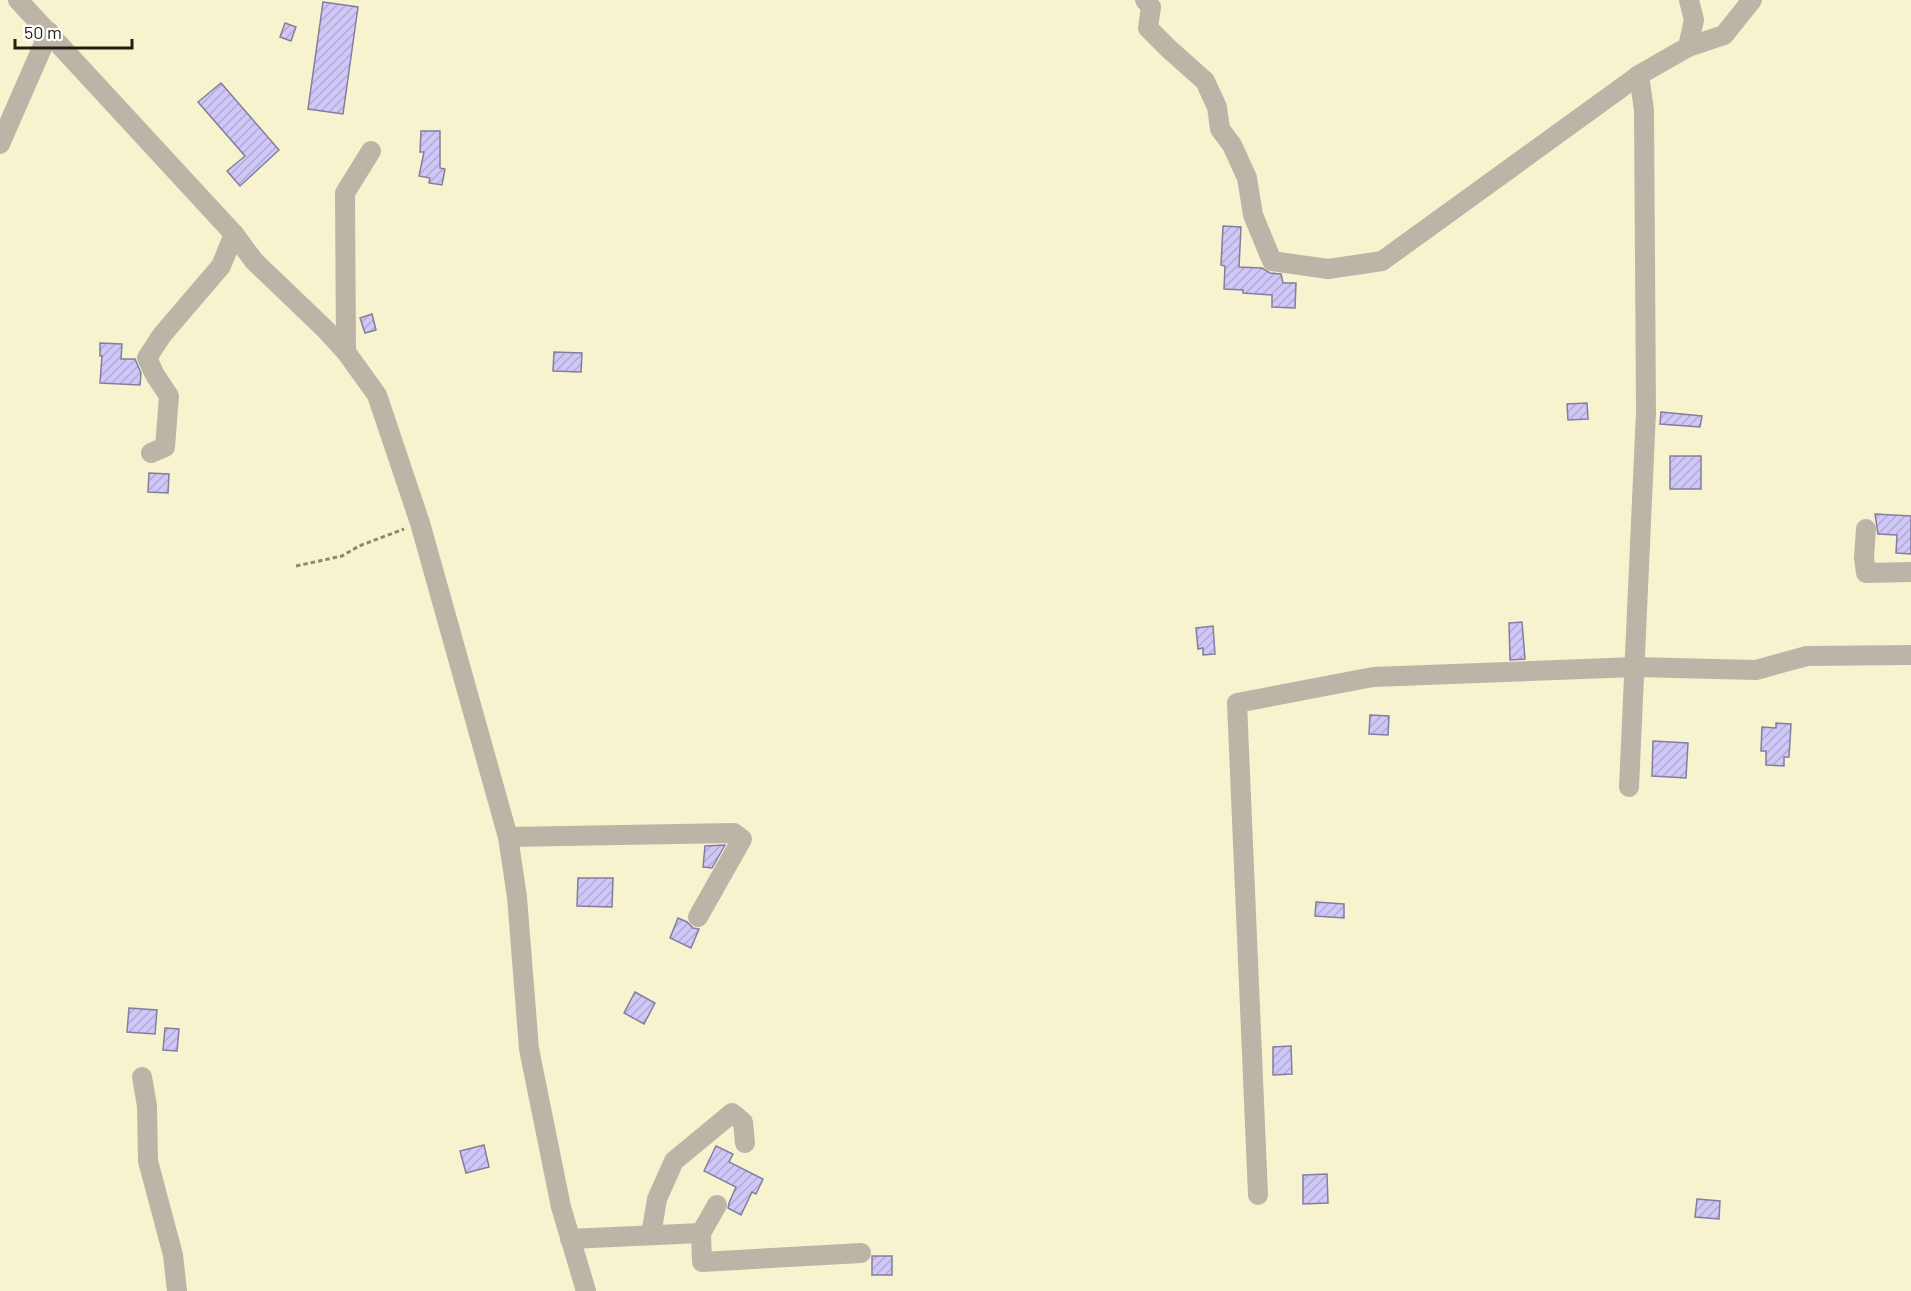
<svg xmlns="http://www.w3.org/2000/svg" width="1911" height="1291" viewBox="0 0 1911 1291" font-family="Barlow,sans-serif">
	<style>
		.building { fill: url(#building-hatch); stroke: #837e9d; stroke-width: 1.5 }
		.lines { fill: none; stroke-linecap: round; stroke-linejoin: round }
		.path { stroke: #8c8970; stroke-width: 3; stroke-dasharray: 4.5 3; stroke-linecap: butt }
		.minor { stroke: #bcb5a7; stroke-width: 20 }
	</style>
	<defs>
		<pattern id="building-hatch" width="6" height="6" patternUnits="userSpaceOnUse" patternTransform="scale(1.5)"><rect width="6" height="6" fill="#cfc7f7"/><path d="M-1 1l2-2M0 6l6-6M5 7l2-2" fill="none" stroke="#b1aad3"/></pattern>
	</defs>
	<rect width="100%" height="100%" fill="#f8f3cf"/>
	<!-- building -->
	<g class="building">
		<polygon points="323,2 358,7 343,114 308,109"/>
		<polygon points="285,23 296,27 291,41 280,37"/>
		<polygon points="221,83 279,150 240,186 227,171 245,156 198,102"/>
		<polygon points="421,131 440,131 440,168 445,169 442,185 429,183 430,178 419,176 424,152 420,152"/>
		<polygon points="1223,226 1241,227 1239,267 1262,268 1270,273 1281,274 1283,283 1296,283 1295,308 1272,307 1272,295 1243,293 1243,290 1224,289 1225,266 1221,265"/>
		<polygon points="372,314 376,330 365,333 360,318"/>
		<polygon points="100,343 122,344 121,359 135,359 141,373 140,385 100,383 102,356 100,356"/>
		<polygon points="554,352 582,353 581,372 553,371"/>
		<polygon points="1587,403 1588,419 1568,420 1567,404"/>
		<polygon points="1661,412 1702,416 1700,427 1660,424"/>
		<rect x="1670" y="456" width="31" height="33"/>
		<polygon points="149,473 169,474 168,493 148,492"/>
		<polygon points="1875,514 1911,516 1911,554 1896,553 1897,535 1878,534"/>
		<polygon points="1522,622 1525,659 1510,660 1509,623"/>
		<polygon points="1213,626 1215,654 1203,655 1203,648 1198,649 1196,628"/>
		<polygon points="1370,715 1389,716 1388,735 1369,734"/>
		<polygon points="1776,723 1791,724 1789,757 1784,757 1784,766 1766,765 1766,751 1761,751 1762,727 1776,728"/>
		<polygon points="1653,741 1688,743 1686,778 1652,776"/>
		<polygon points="725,845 712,868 703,867 705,846"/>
		<polygon points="578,878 613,878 612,907 577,906"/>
		<polygon points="1316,902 1344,904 1344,918 1315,916"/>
		<polygon points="678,918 687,922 693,928 699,929 691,948 670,938"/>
		<polygon points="635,992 655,1003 644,1024 624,1013"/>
		<polygon points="129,1008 157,1010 155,1034 127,1032"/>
		<polygon points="165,1028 179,1029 177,1051 163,1050"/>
		<polygon points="1291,1046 1292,1074 1273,1075 1273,1047"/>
		<polygon points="484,1145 489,1167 466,1173 460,1151"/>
		<polygon points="716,1146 733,1154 729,1162 763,1179 756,1194 752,1192 741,1215 728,1208 729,1203 736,1187 704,1171"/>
		<polygon points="1327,1174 1328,1203 1303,1204 1303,1175"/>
		<polygon points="1697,1199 1720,1201 1719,1219 1695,1217"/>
		<rect x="872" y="1256" width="20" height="19"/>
	</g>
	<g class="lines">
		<!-- path -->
		<polyline class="path" points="296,566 342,556 359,546 404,529"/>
		<!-- minor -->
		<g class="minor">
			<polyline points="18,0 234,234 254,261 325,329 346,352 377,395 420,523 508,837 517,897 529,1049 561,1207 586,1291"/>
			<polyline points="1145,0 1151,7 1148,28 1169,49 1205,81 1217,107 1220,129 1232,145 1247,178 1253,215 1272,261 1328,269 1382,261 1639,75"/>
			<polyline points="1688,47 1724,35 1752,0"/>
			<polyline points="0,144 49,32"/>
			<polyline points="346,352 345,193 371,151"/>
			<polyline points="151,453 165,447 169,396 155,375 147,358 162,335 221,266 234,234"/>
			<polyline points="1866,529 1864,558 1866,573 1911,572"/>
			<polyline points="1629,787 1646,412 1644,110 1639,75 1688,47 1694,20 1689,0"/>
			<polyline points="508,837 734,833 742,839 698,917"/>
			<polyline points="142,1077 147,1106 148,1161 173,1255 177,1291"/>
			<polyline points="1258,1195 1237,703 1373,677 1635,667 1756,670 1807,656 1911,655"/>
			<polyline points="701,1233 717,1205"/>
			<polyline points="651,1235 657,1199 674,1161 732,1113 743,1122 745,1143"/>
			<polyline points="570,1239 701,1233 702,1262 861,1253"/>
		</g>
	</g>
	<!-- scale -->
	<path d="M15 39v9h117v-9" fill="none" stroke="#211f12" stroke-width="3"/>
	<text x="24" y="39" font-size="18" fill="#211f12" stroke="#ffffff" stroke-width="4.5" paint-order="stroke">50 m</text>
</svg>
